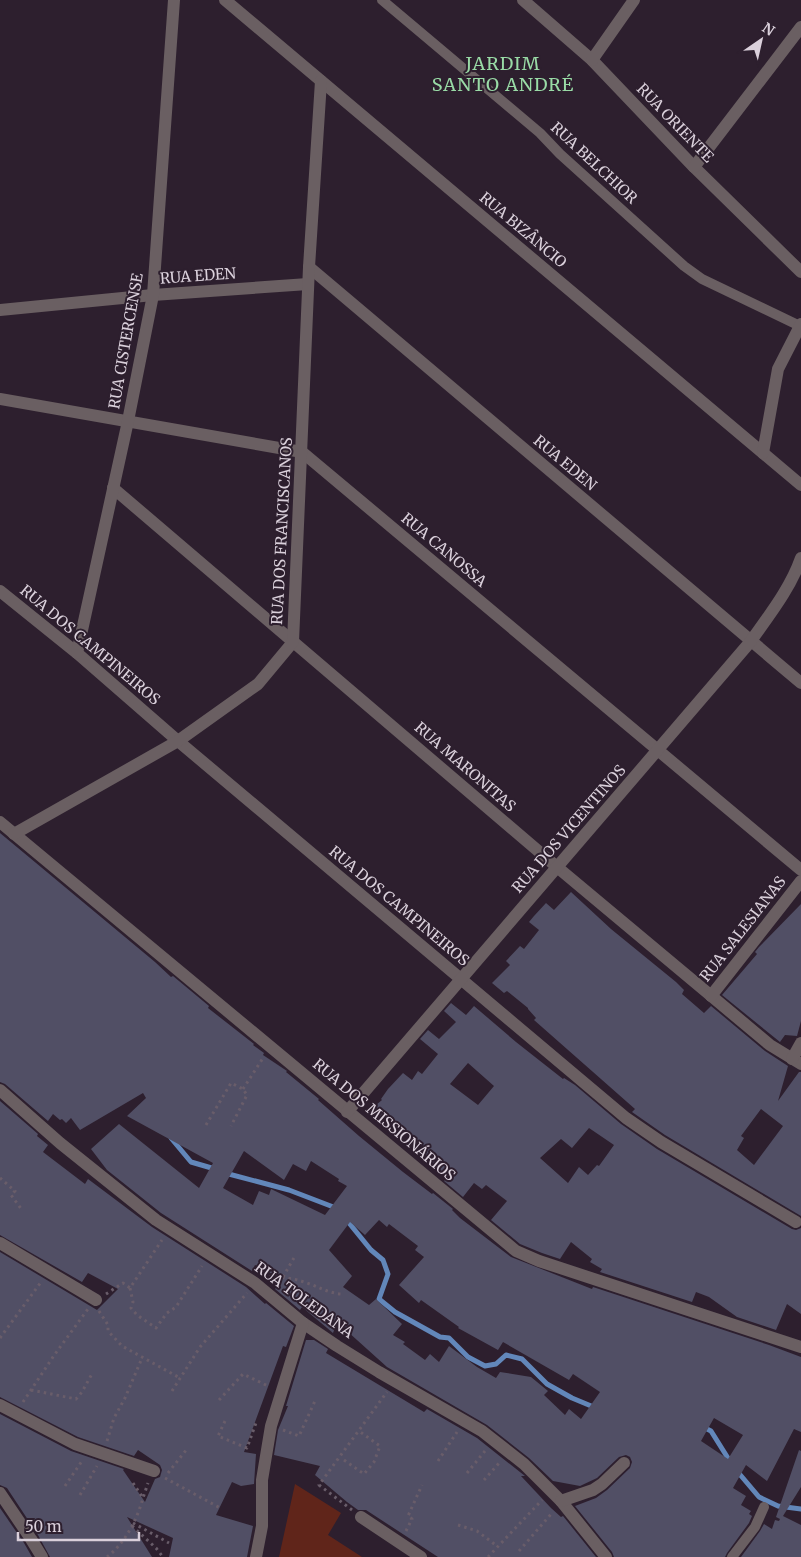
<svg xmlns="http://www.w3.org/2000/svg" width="801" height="1557" viewBox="0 0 801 1557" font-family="Merriweather,serif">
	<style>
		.green { fill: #60251a }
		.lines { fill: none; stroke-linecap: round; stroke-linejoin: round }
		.stream { stroke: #6287ba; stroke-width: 5 }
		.building { fill: #514f65; fill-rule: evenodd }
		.path { stroke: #695d6a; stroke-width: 3; stroke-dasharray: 2.5 4; stroke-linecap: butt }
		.lane { stroke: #6a5f62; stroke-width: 10 }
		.street { stroke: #6a5f62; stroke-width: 12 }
		.labels { text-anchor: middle; stroke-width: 4; stroke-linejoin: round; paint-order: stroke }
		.street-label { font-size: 15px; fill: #dad0db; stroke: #2d1f2e }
		.quarter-label { font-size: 18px; letter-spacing: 1px; fill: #99dba6; stroke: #2d1f2e }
	</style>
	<rect width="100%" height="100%" fill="#2d1f2e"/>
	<!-- green -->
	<polygon class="green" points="295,1484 341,1513 328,1535 362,1557 279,1557"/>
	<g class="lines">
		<!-- stream -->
		<g class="stream">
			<polyline points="171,1138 191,1162 215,1169"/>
			<polyline points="225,1173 289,1190 336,1208"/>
			<polyline points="345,1218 371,1250 383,1260 388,1274 379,1299 395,1312 440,1337 449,1338 468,1357 485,1366 496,1364 506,1355 522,1359 547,1384 572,1398 596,1408"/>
			<polyline points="703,1427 711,1431 731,1463"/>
			<polyline points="737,1471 759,1497 778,1506 801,1509"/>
		</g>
	</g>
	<!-- building -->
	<g class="building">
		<path d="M 0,833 L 155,962 L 171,977 L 173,976 L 209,1006 L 208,1008 L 254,1044 L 253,1045 L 264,1053 L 263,1055 L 287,1071 L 286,1072 L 319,1099 L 318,1100 L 359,1136 L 403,1172 L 432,1194 L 433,1193 L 453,1209 L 452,1210 L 460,1218 L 511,1257 L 592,1289 L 593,1287 L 769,1345 L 801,1357 L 801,1432 L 794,1429 L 767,1481 L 746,1465 L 733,1488 L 746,1496 L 741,1505 L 751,1511 L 749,1514 L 752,1516 L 749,1523 L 727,1553 L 725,1557 L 614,1557 L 612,1552 L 575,1506 L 596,1498 L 607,1490 L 630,1468 L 632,1462 L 630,1457 L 626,1455 L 619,1457 L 597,1478 L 580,1486 L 553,1481 L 529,1458 L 487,1425 L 387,1367 L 337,1322 L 333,1333 L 302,1307 L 300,1310 L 275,1289 L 282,1279 L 255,1265 L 252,1271 L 161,1213 L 107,1170 L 91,1149 L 119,1124 L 199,1188 L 213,1163 L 127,1116 L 146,1098 L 143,1093 L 80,1130 L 71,1118 L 66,1123 L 62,1119 L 60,1120 L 53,1114 L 48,1121 L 5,1084 L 0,1082 ZM 244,1151 L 284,1180 L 293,1164 L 306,1171 L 311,1161 L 339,1179 L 338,1181 L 347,1186 L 325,1215 L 271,1189 L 269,1195 L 259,1191 L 253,1205 L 223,1188 ZM 379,1220 L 387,1227 L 389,1224 L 418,1246 L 415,1250 L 424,1257 L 399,1285 L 419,1303 L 421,1300 L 459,1327 L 458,1328 L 498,1350 L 503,1342 L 569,1380 L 573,1374 L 600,1392 L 581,1419 L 569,1409 L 565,1415 L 544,1395 L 548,1391 L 531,1377 L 500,1372 L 496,1378 L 477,1367 L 449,1346 L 439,1362 L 430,1354 L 425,1360 L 403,1344 L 405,1342 L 393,1335 L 402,1324 L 376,1299 L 369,1305 L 343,1287 L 352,1276 L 329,1250 L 350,1222 L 365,1235 ZM 714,1418 L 743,1435 L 728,1459 L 701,1441 Z"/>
		<path d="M 571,892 L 611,929 L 676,982 L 684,990 L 682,994 L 704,1013 L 711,1006 L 765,1051 L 788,1066 L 778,1101 L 799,1072 L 801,1072 L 801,1216 L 665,1135 L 632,1112 L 635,1109 L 534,1020 L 536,1018 L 528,1009 L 528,1008 L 507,991 L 504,993 L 492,983 L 510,965 L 506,961 L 520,946 L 524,949 L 539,930 L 529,922 L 534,916 L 546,903 L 554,910 ZM 761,1109 L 783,1126 L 754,1165 L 737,1150 L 744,1138 L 741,1136 Z"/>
		<polygon points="801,904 801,1021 797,1036 785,1035 780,1042 722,995 757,954 755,952 759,947"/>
		<path d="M 451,1003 L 466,1015 L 474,1006 L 516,1042 L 563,1079 L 564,1078 L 575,1085 L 621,1124 L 657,1149 L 792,1229 L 796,1230 L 801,1228 L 801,1314 L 787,1304 L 776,1330 L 737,1317 L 709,1297 L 696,1292 L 692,1302 L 600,1272 L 602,1269 L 590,1262 L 592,1259 L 571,1242 L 560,1259 L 542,1253 L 520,1244 L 491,1220 L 507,1201 L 486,1185 L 482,1189 L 474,1183 L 463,1197 L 444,1181 L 448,1177 L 422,1152 L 425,1149 L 388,1117 L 385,1121 L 377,1113 L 376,1105 L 382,1100 L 381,1099 L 388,1089 L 403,1073 L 412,1080 L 418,1071 L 422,1074 L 438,1054 L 420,1039 L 428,1030 L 439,1039 L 456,1022 L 444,1011 ZM 468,1063 L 494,1086 L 478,1105 L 450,1084 ZM 589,1128 L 614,1145 L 599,1166 L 597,1165 L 588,1175 L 579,1167 L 568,1183 L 540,1158 L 561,1139 L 572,1148 Z"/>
		<polygon points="0,1101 38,1134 37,1136 48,1145 43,1152 85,1184 88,1179 152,1227 246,1287 265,1304 266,1303 294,1326 286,1347 283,1346 244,1452 256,1454 254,1484 241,1486 232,1482 216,1515 253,1526 247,1557 169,1557 173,1538 127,1517 152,1557 50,1557 38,1535 7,1488 0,1485 0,1414 71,1451 124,1469 123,1470 145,1502 155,1479 160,1477 162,1470 160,1465 138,1450 134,1456 78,1437 0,1397 0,1252 97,1310 118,1289 88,1273 82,1282 0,1235"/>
		<polygon points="306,1340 314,1340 328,1349 326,1353 424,1412 427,1409 477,1438 525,1476 521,1476 551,1508 561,1517 563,1516 596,1557 438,1557 366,1510 358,1510 347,1502 315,1475 320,1466 274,1455 278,1430 288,1406 286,1406"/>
		<polygon points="799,1450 801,1451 801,1487 783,1516 801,1525 801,1557 741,1557 760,1531 764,1524 772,1529 775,1520 779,1521 780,1519 776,1517"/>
		<polygon points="0,1508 24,1543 32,1557 0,1557"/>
	</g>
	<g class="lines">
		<!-- path -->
		<g class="path">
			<polyline points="243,1089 263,1058"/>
			<polyline points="206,1125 231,1083 243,1089 247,1095 231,1126"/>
			<polyline points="0,1178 15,1191 11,1195 22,1210"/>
			<path d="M 269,1277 C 281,1277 293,1278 304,1282 C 317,1286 328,1293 341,1294"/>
			<polyline points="283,1277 295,1256"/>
			<polyline points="130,1288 133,1302 131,1308 137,1315 156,1328 167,1313 176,1307 202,1266"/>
			<polyline points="106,1294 123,1283 130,1288 162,1240"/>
			<polyline points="99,1311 108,1325 108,1331 122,1346 180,1378"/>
			<polyline points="0,1338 41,1282"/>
			<polyline points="31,1390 76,1399 82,1392 93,1372"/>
			<polyline points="172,1391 200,1347 247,1293"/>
			<polyline points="219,1400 243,1374 268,1386"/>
			<polyline points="23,1402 55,1354 88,1309"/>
			<polyline points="225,1421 218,1436 247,1448 257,1420"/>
			<polyline points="283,1430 299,1436 315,1401"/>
			<polyline points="107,1441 114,1418 125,1398 142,1358"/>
			<polyline points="344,1460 364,1474 374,1462 380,1446 359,1431"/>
			<polyline points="438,1461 457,1432"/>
			<polyline points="168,1473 187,1449"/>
			<polyline points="467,1473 485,1451"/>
			<polyline points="165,1478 222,1509"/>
			<polyline points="484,1480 500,1462"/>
			<polyline points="133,1483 143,1498 148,1483"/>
			<polyline points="65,1486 82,1461"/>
			<polyline points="80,1495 97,1466"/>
			<polyline points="352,1510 319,1485 387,1392"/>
			<polyline points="133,1523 169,1543"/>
			<polyline points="458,1525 477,1531 497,1546"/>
			<polyline points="132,1526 156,1548 163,1557"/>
			<polyline points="406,1531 412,1519 408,1516 422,1485"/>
			<polyline points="519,1551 552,1513"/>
			<path d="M 107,1557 C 125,1543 137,1520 143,1498"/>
			<polyline points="488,1557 542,1500"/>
		</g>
		<!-- lane -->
		<g class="lane">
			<polyline points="382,0 540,133 560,154 684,266 702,279 800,326"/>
			<polyline points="732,1557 755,1527 764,1507"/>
		</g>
		<!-- street -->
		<g class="street">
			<polyline points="225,0 801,485"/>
			<polyline points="523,0 592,60 694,167 801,272"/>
			<polyline points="592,60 634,0"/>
			<polyline points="694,167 801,27"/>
			<polyline points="309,267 801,683"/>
			<polyline points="0,310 153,295 308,284"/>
			<polyline points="0,399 302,452 801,870"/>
			<polyline points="763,453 778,369 801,324"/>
			<polyline points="113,488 557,867 770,1045 801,1064"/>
			<polyline points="0,591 77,653 178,741 626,1118 661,1142 796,1222"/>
			<polyline points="77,653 128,421 153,295 174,0"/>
			<polyline points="0,822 516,1251 539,1261 801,1347"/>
			<polyline points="14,834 178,741 258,684 293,642 309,267 321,81"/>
			<polyline points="711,996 801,881"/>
			<polyline points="792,1059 801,1043"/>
			<polyline points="0,1090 60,1143 156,1220 255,1283 303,1323 337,1346 379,1372 482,1431 524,1464 561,1501 606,1557"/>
			<path d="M 347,1112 L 751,641 C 770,614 790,589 801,558"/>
			<polyline points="0,1243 96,1300"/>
			<polyline points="0,1405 75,1444 154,1471"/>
			<polyline points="0,1493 31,1539 42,1557"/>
			<polyline points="561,1501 593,1490 602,1484 624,1463"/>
			<polyline points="361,1517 421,1557"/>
			<polyline points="256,1557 262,1526 262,1480 271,1426 303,1323"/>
		</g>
	</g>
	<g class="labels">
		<!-- street labels -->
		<g class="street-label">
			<text transform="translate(675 123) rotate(46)" y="5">RUA ORIENTE</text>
			<text transform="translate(594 163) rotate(43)" y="5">RUA BELCHIOR</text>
			<text transform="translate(523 230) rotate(40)" y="5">RUA BIZÂNCIO</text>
			<text transform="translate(198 276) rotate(-4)" y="5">RUA EDEN</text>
			<text transform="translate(126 341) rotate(-80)" y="5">RUA CISTERCENSE</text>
			<text transform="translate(565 463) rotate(40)" y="5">RUA EDEN</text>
			<text transform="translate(282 531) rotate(-87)" y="5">RUA DOS FRANCISCANOS</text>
			<text transform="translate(444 550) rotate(40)" y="5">RUA CANOSSA</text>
			<text transform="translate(90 645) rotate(40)" y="5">RUA DOS CAMPINEIROS</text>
			<text transform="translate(465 767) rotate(41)" y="5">RUA MARONITAS</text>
			<text transform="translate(569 829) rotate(-49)" y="5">RUA DOS VICENTINOS</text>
			<text transform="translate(399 906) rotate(40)" y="5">RUA DOS CAMPINEIROS</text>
			<text transform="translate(743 929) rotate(-52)" y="5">RUA SALESIANAS</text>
			<text transform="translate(384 1120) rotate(40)" y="5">RUA DOS MISSIONÁRIOS</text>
			<text transform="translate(304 1300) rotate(36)" y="5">RUA TOLEDANA</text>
		</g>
		<!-- quarter labels -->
		<g class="quarter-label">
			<text x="503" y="70">JARDIM<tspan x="503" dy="21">SANTO ANDRÉ</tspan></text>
		</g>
	</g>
	<!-- north arrow -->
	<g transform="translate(761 40) rotate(34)" stroke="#2d1f2e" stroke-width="4" paint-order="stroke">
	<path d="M0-4L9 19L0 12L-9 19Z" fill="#dad0db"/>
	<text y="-8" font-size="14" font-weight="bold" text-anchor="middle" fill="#dad0db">N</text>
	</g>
	<!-- scale -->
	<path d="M18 1532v8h121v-8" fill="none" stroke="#dad0db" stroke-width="2.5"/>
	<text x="25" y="1532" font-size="15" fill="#dad0db" stroke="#2d1f2e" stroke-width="4" paint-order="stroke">50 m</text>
</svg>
